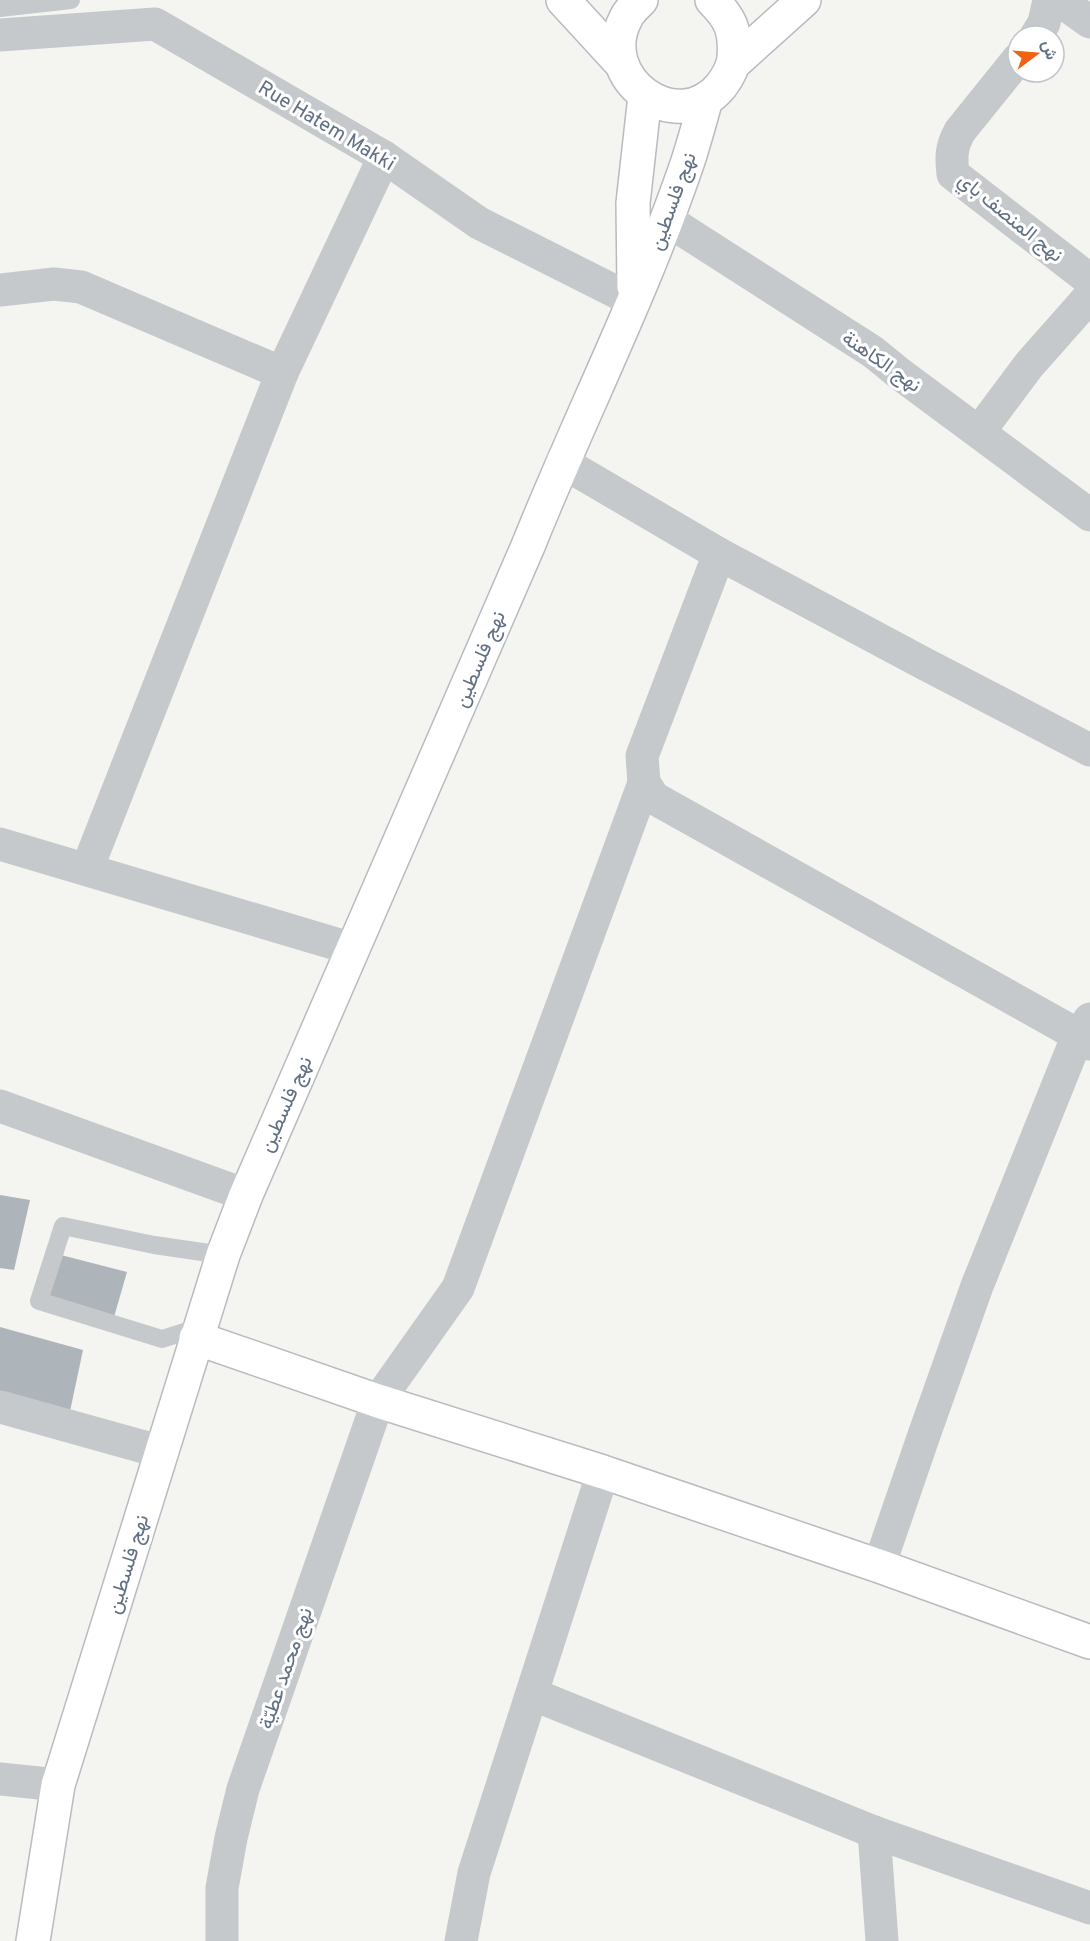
<svg xmlns="http://www.w3.org/2000/svg" width="1090" height="1941" viewBox="0 0 1090 1941" font-family="Overpass,Vazirmatn,sans-serif">
	<style>
		.building { fill: #aeb5ba }
		.lines { fill: none; stroke-linecap: round; stroke-linejoin: round }
		.secondary-casing { stroke: #b8bbc0; stroke-width: 36 }
		.lane { stroke: #c6c9cc; stroke-width: 18 }
		.street { stroke: #c6c9cc; stroke-width: 33 }
		.secondary { stroke: #fff; stroke-width: 33 }
		.labels { text-anchor: middle; stroke-width: 6; stroke-linejoin: round; paint-order: stroke }
		.street-label { font-size: 20px; fill: #617083; stroke: #fff }
	</style>
	<rect width="100%" height="100%" fill="#f4f4f0"/>
	<!-- building -->
	<g class="building">
		<polygon points="0,1195 30,1200 14,1270 0,1268"/>
		<polygon points="57,1254 127,1272 114,1317 45,1301"/>
		<polygon points="0,1327 83,1350 69,1416 0,1402"/>
	</g>
	<g class="lines">
		<defs>
			<g id="secondary">
				<polyline points="563,0 620,62"/>
				<path d="M 641,0 C 636,5 629,11 626,18 C 594,78 677,139 721,86 C 727,78 733,68 734,58 C 736,31 731,19 712,0"/>
				<polyline points="734,63 804,0"/>
				<polyline points="634,287 633,203 645,96"/>
				<polyline points="196,1338 378,1401 603,1472 879,1566 1090,1642"/>
				<path d="M 33,1941 L 58,1785 L 223,1255 L 246,1195 L 528,546 C 579,419 642,295 687,164 C 694,143 700,121 706,99"/>
			</g>
		</defs>
		<!-- secondary casing -->
		<use href="#secondary" class="secondary-casing"/>
		<!-- lane -->
		<g class="lane">
			<polyline points="0,8 71,0"/>
			<polyline points="200,1327 162,1339 39,1301 63,1226 154,1245 223,1255"/>
		</g>
		<!-- street -->
		<g class="street">
			<polyline points="1059,0 1090,22"/>
			<polyline points="0,35 155,24 384,157 479,223 634,301"/>
			<polyline points="1036,36 1044,23 1049,0"/>
			<path d="M 1018,59 L 960,131 C 951,147 951,157 953,174 L 1090,280"/>
			<polyline points="667,220 873,352 900,374 1090,515"/>
			<polyline points="0,290 54,284 81,287 282,373"/>
			<polyline points="979,432 1029,365 1090,296"/>
			<polyline points="562,462 719,554 925,664 1090,750"/>
			<polyline points="719,554 642,756 644,783 654,798 1078,1035 1090,1044"/>
			<polyline points="0,844 353,949"/>
			<polyline points="87,869 282,373 384,157"/>
			<polyline points="0,1106 246,1195"/>
			<polyline points="0,1407 162,1452"/>
			<polyline points="879,1566 924,1435 977,1286 1078,1035 1090,1019"/>
			<polyline points="532,1694 874,1832 1090,1908"/>
			<polyline points="0,1779 58,1785"/>
			<polyline points="874,1832 882,1941"/>
			<polyline points="222,1941 222,1888 231,1838 243,1789 378,1401 458,1288 644,783"/>
			<polyline points="461,1941 474,1873 603,1472"/>
		</g>
		<!-- secondary -->
		<use href="#secondary" class="secondary"/>
	</g>
	<g class="labels">
		<!-- street labels -->
		<g class="street-label">
			<text transform="translate(327 125) rotate(31)" y="7">Rue Hatem Makki</text>
			<text transform="translate(672 201) rotate(-70)" y="7">نهج فلسطين</text>
			<text transform="translate(1011 217) rotate(39)" y="7">نهج المنصف باي</text>
			<text transform="translate(882 361) rotate(35)" y="7">نهج الكاهنة</text>
			<text transform="translate(479 659) rotate(-67)" y="7">نهج فلسطين</text>
			<text transform="translate(285 1104) rotate(-66)" y="7">نهج فلسطين</text>
			<text transform="translate(127 1564) rotate(-73)" y="7">نهج فلسطين</text>
			<text transform="translate(285 1668) rotate(-71)" y="7">نهج محمد عطيّة</text>
		</g>
	</g>
	<!-- north arrow -->
	<g transform="translate(1036 54) rotate(74)"><circle r="28" fill="#ffffff" stroke="#c0c6cd" stroke-width="1.5"/>
	<path d="M0-4.5L10 22L0 15L-10 22Z" fill="#f06114"/>
	<text y="-9" font-size="16" font-weight="bold" text-anchor="middle" fill="#617083">ش</text>
	</g>
</svg>
